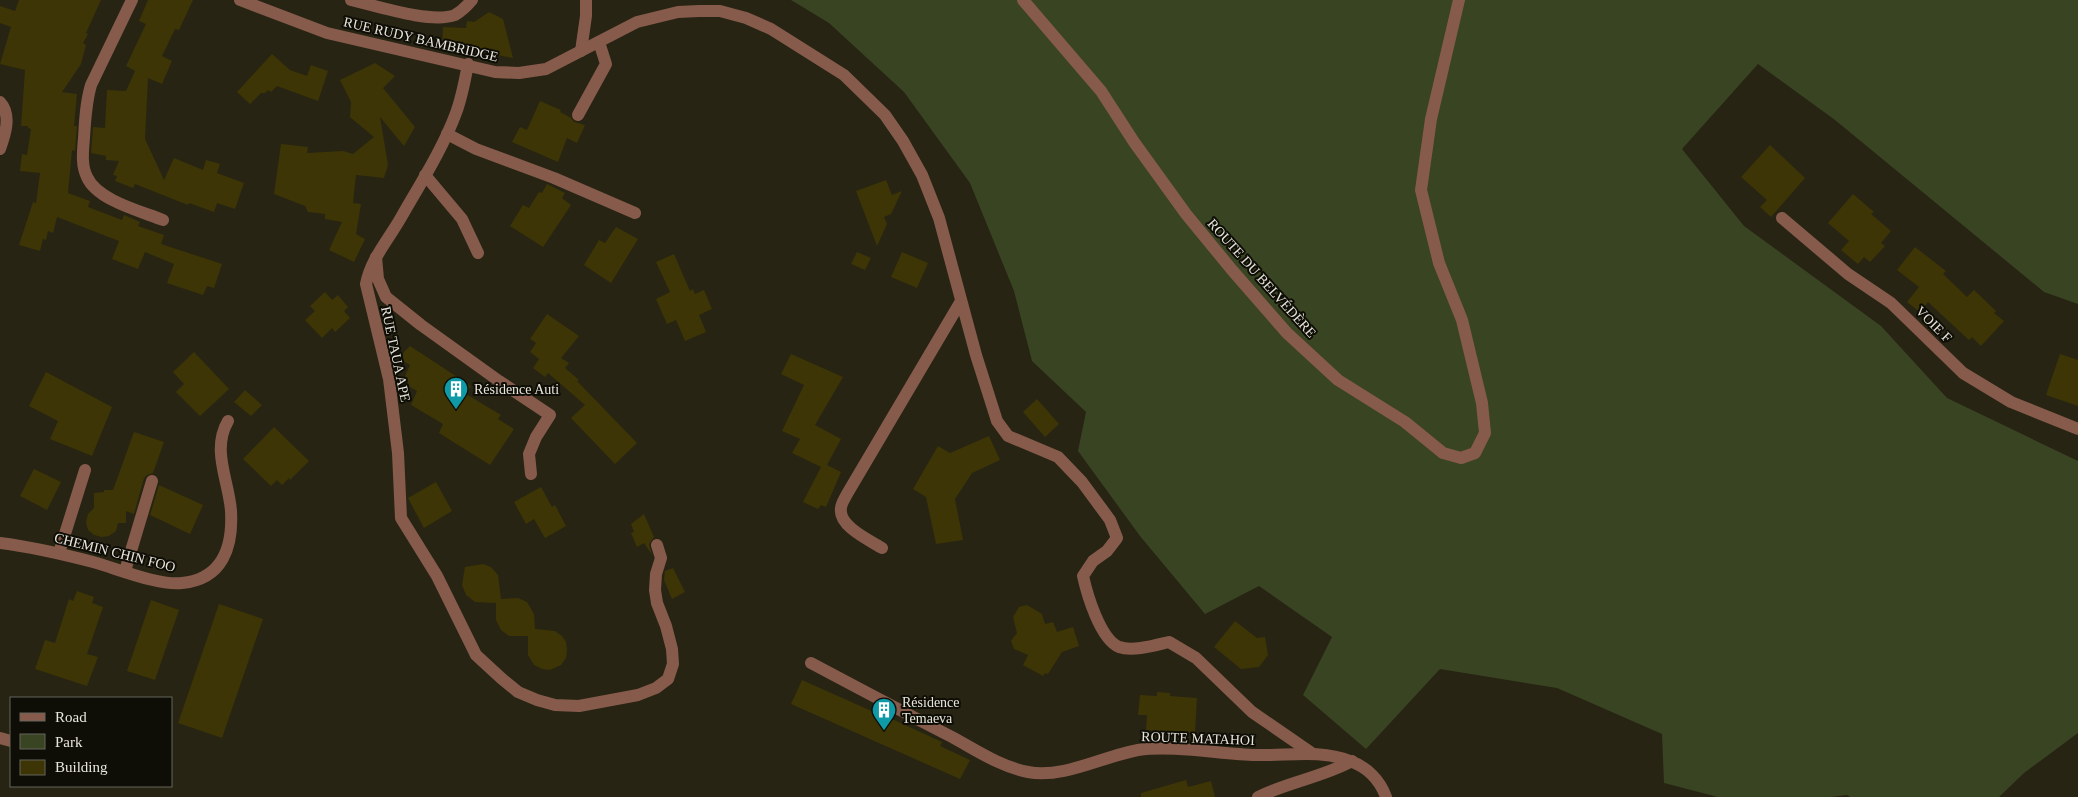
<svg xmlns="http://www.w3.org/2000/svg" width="2078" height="797" viewBox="0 0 2078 797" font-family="'Times New Roman',serif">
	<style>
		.green { fill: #394422 }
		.building { fill: #3d3505 }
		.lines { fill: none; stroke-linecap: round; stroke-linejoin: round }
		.minor { stroke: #875b4b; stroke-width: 12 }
		.labels { text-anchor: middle; stroke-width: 4; stroke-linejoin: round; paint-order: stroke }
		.street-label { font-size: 14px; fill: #e8e6dc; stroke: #0e0d06 }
		.poi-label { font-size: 14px; fill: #e8e6dc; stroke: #0e0d06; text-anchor: start }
	</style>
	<rect width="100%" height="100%" fill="#272413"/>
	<!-- green -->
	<polygon class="green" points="791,0 2078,0 2078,304 2044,292 1835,120 1758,64 1682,149 1744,226 1881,326 1947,398 2078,461 2078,733 2024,773 1999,797 1850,797 1847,795 1831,797 1718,797 1664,783 1662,734 1557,688 1440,669 1366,749 1303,695 1332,637 1259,586 1205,614 1140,536 1078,451 1086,412 1032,361 1014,291 970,183 904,92 829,23"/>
	<!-- building -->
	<g class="building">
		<polygon points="19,0 101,0 86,33 88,34 83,43 86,45 81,64 62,92 77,94 74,126 77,126 75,151 72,150 68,193 90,201 88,207 122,220 124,215 140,222 138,226 164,235 161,244 222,264 214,288 207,286 203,295 167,283 174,264 145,252 138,269 112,259 119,241 57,217 53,233 48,231 46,240 43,239 40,251 19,245 33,202 36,203 40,173 20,171 22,154 27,155 31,129 28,128 28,126 21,126 25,70 0,64 11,27 0,23 0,6 15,11"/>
		<polygon points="148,0 193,0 179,30 175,29 162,56 172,61 162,84 148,78 145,139 164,180 174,158 203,170 206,160 220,164 217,173 244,183 235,209 217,203 214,212 189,203 188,205 135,184 133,188 115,181 117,176 113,175 119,161 106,160 106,156 91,153 93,127 105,128 107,90 126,91 135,71 126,66 146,24 139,21"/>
		<polygon points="489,12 503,19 513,58 462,48 462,52 442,51 443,27 466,28 467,21 474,22"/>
		<polygon points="272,54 290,70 307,76 311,65 328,71 318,101 277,86 271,92 268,90 265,93 261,93 250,104 237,92"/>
		<polygon points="375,63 395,76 383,88 415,127 404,146 380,117 388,165 384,178 356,175 353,203 361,204 356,234 365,239 354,262 329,250 342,222 325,219 325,214 308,212 305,206 274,194 281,144 308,147 307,153 343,151 353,154 374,137 350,117 351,102 340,80"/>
		<polygon points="540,101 561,110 560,112 571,118 574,122 585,125 577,143 567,138 558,162 512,142 520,127 527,130"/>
		<polygon points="1770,145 1805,178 1771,217 1760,207 1767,200 1741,177"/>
		<polygon points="886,180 892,195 902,191 891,214 884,217 887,224 877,246 856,191"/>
		<polygon points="547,184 565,193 562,198 571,205 543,247 510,226 523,205 529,208 539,192 542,193"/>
		<polygon points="1853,194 1874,212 1871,214 1891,231 1881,243 1885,246 1870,262 1864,257 1858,264 1841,250 1849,241 1828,223"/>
		<polygon points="616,227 638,239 611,283 584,265 599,240 605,243"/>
		<polygon points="1915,247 1946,271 1943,274 1967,297 1974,290 1996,311 1994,313 2004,321 1981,346 1972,337 1969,340 1928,302 1920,312 1907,302 1919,287 1897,270"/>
		<polygon points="857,252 871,258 865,270 851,264"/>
		<polygon points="902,252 928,263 917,288 891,277"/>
		<polygon points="674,254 690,291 693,289 695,294 704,290 712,309 699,315 706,332 685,341 676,320 667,324 656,299 670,292 656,262"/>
		<polygon points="325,292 332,300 338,295 348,307 344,311 350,318 335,332 332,328 322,338 305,320 315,311 310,306"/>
		<polygon points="547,314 579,336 561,358 569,363 565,368 579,380 577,381 637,443 615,464 571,418 585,405 548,373 545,377 533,368 539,359 530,352 536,343 530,339"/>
		<polygon points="410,346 471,386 466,394 501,415 498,419 514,429 490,465 439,433 443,424 411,405 417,391 410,387 405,376 410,365 401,360 404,352"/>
		<polygon points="194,352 229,389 200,416 176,392 184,384 173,372"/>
		<polygon points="791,354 843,377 815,425 841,439 827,465 841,472 826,507 821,505 818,509 803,502 821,467 792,453 800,439 782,431 804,385 781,374"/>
		<polygon points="2060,354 2078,360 2078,406 2046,395"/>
		<polygon points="46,372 112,407 92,456 50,439 58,421 29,406"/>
		<polygon points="245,390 262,405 251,416 234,402"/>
		<polygon points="1037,399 1059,424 1045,437 1023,412"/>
		<polygon points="274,427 309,461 290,480 289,478 282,485 277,480 271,486 243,459"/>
		<polygon points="134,432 164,442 153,473 147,475 144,478 134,514 126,511 126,523 118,523 116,531 109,536 102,537 94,535 88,530 86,522 88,514 94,508 94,493 104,492 104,490 113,490"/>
		<polygon points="989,436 1000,460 972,473 955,499 963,540 936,544 926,497 913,489 938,446 950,453"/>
		<polygon points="34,469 61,482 47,510 20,496"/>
		<polygon points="436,482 452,511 424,528 408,498"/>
		<polygon points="159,485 203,505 190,534 150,515"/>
		<polygon points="541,487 552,507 555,505 566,526 545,538 534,519 526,524 514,502"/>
		<polygon points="644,514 654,537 649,544 652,555 644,543 637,547 631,533 634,532 631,524"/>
		<polygon points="483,564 491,567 498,575 501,599 518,598 527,602 534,614 535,629 555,631 562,636 566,642 567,650 566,658 561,665 550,670 542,669 534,665 528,655 528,636 509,636 501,630 496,620 496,603 475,602 466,595 462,585 465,567"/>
		<polygon points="673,568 685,592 672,599 664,580 665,571"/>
		<polygon points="77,591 94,597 92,603 103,607 87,654 98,657 87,686 35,669 45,640 55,643 69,599 73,601"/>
		<polygon points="151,600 179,610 155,680 127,671"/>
		<polygon points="219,604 263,619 222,738 178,723"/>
		<polygon points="1027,605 1042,614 1045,624 1053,622 1057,632 1073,627 1079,646 1062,652 1048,674 1045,673 1043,676 1023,665 1028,655 1014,649 1011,641 1017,633 1013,617 1019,607"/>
		<polygon points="1235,621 1257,638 1265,637 1268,655 1259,667 1241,669 1214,647"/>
		<polygon points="802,680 876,713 878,708 893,716 892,719 942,742 940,746 970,760 960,779 791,704"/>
		<polygon points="1157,692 1170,693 1170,696 1197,698 1195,733 1146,730 1147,715 1138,715 1140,695 1157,696"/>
		<polygon points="1186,780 1188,787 1211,781 1215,797 1141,797 1141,793"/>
	</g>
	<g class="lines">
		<!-- minor -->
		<g class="minor">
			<path d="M 132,0 L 91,85 C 86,102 85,120 84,138 C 83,151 81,165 87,177 C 97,200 140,211 163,220"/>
			<path d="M 240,0 L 327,33 L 495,72 L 519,73 L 546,69 L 637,22 L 678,12 L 699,11 L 720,11 L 746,18 L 771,29 L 844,75 L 885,115 L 903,141 L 922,175 L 939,218 L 976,355 L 997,421 L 1008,436 L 1058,457 L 1082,482 L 1110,520 L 1117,538 L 1107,551 L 1093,561 L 1083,576 C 1087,594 1100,639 1119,647 C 1133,652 1156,645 1169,642 L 1196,658 L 1252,712 L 1313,754"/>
			<path d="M 351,0 C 377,6 431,24 455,15 C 462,11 467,6 472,0"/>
			<polyline points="1023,0 1101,91 1134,142 1186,214 1232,270 1287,333 1338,380 1405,422 1443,453 1461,458 1475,453 1485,433 1482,403 1462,320 1439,263 1421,190 1431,119 1459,0"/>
			<polyline points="581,51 586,16 586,0"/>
			<path d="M 468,64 C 465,80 462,97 456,113 C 443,148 422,181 403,214 C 390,238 371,258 366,284 L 389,379 L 398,453 L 401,518 L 437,576 L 476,655 L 501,678 L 518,692 L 537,700 L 555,705 L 579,706 L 638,695 L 656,688 L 668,679 L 673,664 L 672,649 L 666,626 L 657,603 L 655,590 L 656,574 L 661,558 L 657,545"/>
			<path d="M 0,102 C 12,115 5,135 0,149"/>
			<polyline points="578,115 606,64 599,42"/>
			<polyline points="447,134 476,149 554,178 635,213"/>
			<polyline points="425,175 462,219 478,253"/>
			<polyline points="1782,218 1848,274 1891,303 1963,373 2011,402 2078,429"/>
			<polyline points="376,257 378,279 386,297 421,325 499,381 550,415 536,437 529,454 531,474"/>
			<path d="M 0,543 C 32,547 62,554 93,562 C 118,569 159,586 182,583 C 223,579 233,547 231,511 C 229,481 211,450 228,421"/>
			<path d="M 882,548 C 869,540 838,526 841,508 C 841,504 845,498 847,494 L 961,301"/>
			<polyline points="59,553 85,470"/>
			<polyline points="125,571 152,481"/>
			<path d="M 811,663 C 858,688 905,713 952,737 C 976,750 1001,767 1028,772 C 1063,779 1104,756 1138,750 C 1174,745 1220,754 1256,755 C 1287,756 1320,749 1350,761 C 1367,767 1380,780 1386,797"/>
			<polyline points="0,738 11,741"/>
			<path d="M 1258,797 C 1288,782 1323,777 1352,761"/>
		</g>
	</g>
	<!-- icons -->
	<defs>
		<symbol id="building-pin" viewBox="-11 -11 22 30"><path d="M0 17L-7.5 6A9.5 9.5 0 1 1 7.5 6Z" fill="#0f9aa8" stroke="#0e0d06"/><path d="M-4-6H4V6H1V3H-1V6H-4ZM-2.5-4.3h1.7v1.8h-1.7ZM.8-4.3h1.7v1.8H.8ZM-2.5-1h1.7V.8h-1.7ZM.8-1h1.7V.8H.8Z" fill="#fff"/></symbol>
	</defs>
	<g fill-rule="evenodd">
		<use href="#building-pin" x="442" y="375" width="28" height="38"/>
		<use href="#building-pin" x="870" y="696" width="28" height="38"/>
	</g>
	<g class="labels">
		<!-- street labels -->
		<g class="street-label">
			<text transform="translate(421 39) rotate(13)" y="5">RUE RUDY BAMBRIDGE</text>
			<text transform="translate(1262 278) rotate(48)" y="5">ROUTE DU BELVÉDÈRE</text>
			<text transform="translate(1934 324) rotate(45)" y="5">VOIE F</text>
			<text transform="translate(396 354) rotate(78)" y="5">RUE TAUA APE</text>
			<text transform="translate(115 552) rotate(14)" y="5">CHEMIN CHIN FOO</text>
			<text transform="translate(1198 738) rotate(2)" y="5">ROUTE MATAHOI</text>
		</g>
		<!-- poi labels -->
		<g class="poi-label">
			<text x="474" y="394">Résidence Auti</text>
			<text x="902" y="707">Résidence<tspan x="902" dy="16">Temaeva</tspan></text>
		</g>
	</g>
	<!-- legend -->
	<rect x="10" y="697" width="162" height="90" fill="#0e0d06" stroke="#65645c"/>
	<rect x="20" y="713" width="25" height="8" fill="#875b4b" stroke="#65645c"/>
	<text x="55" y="722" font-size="15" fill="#e8e6dc">Road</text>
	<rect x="20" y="734" width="25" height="15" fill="#394422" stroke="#65645c"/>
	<text x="55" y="747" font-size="15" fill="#e8e6dc">Park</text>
	<rect x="20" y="760" width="25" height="15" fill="#3d3505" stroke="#65645c"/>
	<text x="55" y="772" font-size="15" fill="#e8e6dc">Building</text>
</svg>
